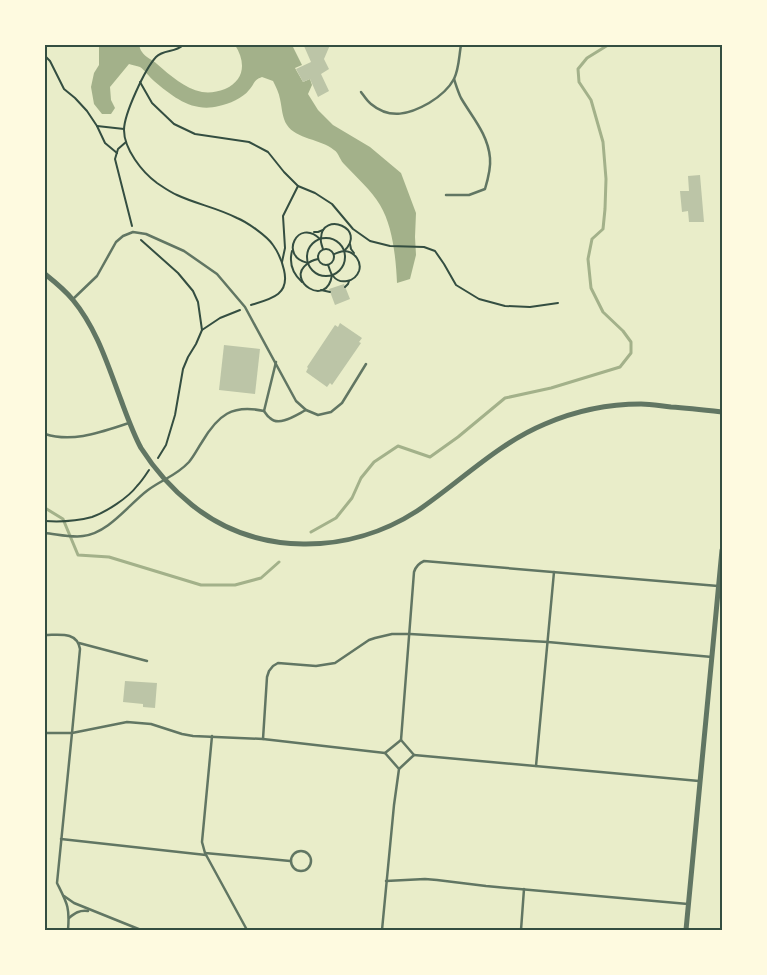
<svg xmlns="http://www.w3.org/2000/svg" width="767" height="975" viewBox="0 0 767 975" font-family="'PT Sans',sans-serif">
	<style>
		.water { fill: #a3b18a }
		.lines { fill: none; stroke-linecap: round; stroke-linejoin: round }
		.stream { stroke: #a3b18a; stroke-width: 3 }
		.building { fill: #bcc5a7 }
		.path { stroke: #344e41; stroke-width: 2 }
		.service { stroke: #617663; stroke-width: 2.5 }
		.minor { stroke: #617663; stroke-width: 5 }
		.neatline { fill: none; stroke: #344e41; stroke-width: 2 }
	</style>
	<rect width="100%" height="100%" fill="#e9edc9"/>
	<!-- water -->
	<path class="water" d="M 99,45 L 139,45 C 140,47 140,50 142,52 C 145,57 153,60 157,64 C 171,76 184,88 202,92 C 210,93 217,92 225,89 C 245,80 246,62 235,45 L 292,45 L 302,65 L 295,68 L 303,82 L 310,79 L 312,85 L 308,94 L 318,110 L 333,125 L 370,147 L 401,173 L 416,213 L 415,237 L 416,255 L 410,279 L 397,283 C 396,260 393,226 380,205 C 372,191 356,177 345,165 C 340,161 339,153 334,150 C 321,139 296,139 287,125 C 282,118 282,107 280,99 C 279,93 276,87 273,81 L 262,77 C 253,80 255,84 249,90 C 243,98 229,104 219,106 C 193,113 173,97 154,81 C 149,77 145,70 140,67 C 137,66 132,65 129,64 L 110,87 L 111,100 L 115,108 L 111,114 L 102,114 L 94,104 L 91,87 L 94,73 L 99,65 Z"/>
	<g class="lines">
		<!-- stream -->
		<g class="stream">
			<polyline points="45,508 63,519 78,555 109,557 201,585 235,585 261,578 279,562"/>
			<polyline points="311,532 336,518 352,498 361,478 374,462 398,446 430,457 458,437 505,398 551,388 620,367 631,353 631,342 623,331 603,312 591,288 588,259 592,239 603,229 605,209 606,179 603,142 591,100 579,82 578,69 587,58 608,45"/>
		</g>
	</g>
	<!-- building -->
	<g class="building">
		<polygon points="307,45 330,45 324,59 329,69 321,74 329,91 318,97 310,79 303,82 296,69 311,62 304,46"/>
		<polygon points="700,175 704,222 689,222 688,211 682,212 680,191 689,191 688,176"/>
		<polygon points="344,284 350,299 335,305 329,289"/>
		<polygon points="340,323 362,338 359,342 361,343 332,385 330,383 327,387 306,372 308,368 307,367 335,325 338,327"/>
		<polygon points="224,345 260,349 255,394 219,390"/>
		<polygon points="125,681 157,683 155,708 143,707 143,704 123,702"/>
	</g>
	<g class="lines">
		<!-- path -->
		<g class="path">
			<path d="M 183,45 C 175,53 164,49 156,57 C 145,69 124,114 124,130 C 124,149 142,172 157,183 C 163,187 170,192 177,195 C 196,204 218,208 237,218 C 247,222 267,236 273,245 C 278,252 282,261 284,270 C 290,295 271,299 251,305"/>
			<polyline points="45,56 50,61 64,89 75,98 87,111 97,126 105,143 117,153"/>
			<polyline points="140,82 152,103 174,124 195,134 249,142 268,152 284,172 298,186 315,193 332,204 353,229 370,241 390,246 424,247 435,251 444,264 456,285 479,299 505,306 530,307 558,303"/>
			<polyline points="97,126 124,129"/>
			<polyline points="126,142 118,149 115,159 132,226"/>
			<polyline points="314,232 318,232 323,230"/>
			<circle cx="326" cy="257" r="19"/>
			<polyline points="141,240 178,273 193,291 198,302 202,330 196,344 188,357 183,369 175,415 166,445 158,458"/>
			<polyline points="350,244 351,249 354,253"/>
			<circle cx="326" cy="257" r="8"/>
			<path d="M 323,249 C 322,246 320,241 321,238 C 322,211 368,228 344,251"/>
			<path d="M 292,251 C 289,263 293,274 302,282"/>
			<path d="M 318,259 C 314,260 310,261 307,264 C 285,280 327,309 332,275"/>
			<polyline points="282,262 285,248 283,216 298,186"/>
			<path d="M 308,263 C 278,257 298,217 320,239"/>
			<path d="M 328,265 C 330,269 330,273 333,276 C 340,285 355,282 359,271 C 362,262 355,252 345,251 C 342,251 337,253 334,254"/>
			<polyline points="345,287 348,284 349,281"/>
			<polyline points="321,290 330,292"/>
			<polyline points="202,330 220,318 240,310"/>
			<path d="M 45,521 C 60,522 77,521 92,517 C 106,512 128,498 137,486 C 142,481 145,476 149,470"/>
		</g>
		<!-- service -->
		<g class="service">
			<path d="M 361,92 C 364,96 367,101 371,104 C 390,120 410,114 429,103 C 439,97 448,90 454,79 C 459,69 459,56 461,45"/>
			<path d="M 446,195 L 469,195 L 485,189 C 488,179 491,168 490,158 C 488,134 472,117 461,98 C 458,92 456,85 454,79"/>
			<polyline points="72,300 97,276 116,242 123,236 133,232 146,234 184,251 217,274 245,307 296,401 306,410 318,415 331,412 342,403 366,364"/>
			<polyline points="264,411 276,362"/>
			<path d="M 45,434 C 73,443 101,432 129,423"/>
			<path d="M 45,533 C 56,534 73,538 83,536 C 109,533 129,504 148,490 C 163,479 176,476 189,462 C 194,456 198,448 202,442 C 218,415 232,404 264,411 C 266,414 267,416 270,418 C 279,427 296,415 306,410"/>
			<path d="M 45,635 C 59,635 77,631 80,649 L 72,733 L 57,883 C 67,903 70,907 68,930"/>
			<polyline points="79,643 147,661"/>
			<polyline points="45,733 72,733 127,722 151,724 182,734 193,736 263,739 385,753"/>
			<polyline points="212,736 202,842 205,853 247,930"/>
			<polyline points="263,739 267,677 269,671 273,666 278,663 316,666 335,663 369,640 375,638 392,634 410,634 548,642 712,657"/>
			<path d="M 401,740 L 414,572 C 416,566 419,563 424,561 L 718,586"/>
			<polyline points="414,755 699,781"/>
			<polyline points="536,766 554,572"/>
			<polyline points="61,839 206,855"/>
			<circle cx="301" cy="861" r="10"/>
			<polyline points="205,853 290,861"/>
			<polyline points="386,881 425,879 437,880 486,886 688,904"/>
			<polyline points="64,896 74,903 141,930"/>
			<path d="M 69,918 C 75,913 79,910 88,911"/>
			<polyline points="382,930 394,805 399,769 414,755 401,740 385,753 399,769"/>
			<polyline points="521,930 524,889"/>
		</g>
		<!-- minor -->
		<g class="minor">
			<path d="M 45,274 C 55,282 65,290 73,300 C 97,329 108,366 121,400 C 127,416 133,433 141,448 C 155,470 172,489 192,505 C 257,557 349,555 417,511 C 460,482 497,444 545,424 C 575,411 608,404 641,404 C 651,404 661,406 671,407 C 688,408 705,410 722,412"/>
			<polyline points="686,930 722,550"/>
		</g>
	</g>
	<!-- border -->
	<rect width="767" height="975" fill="none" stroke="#fefae0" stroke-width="92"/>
	<rect x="46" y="46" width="675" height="883" class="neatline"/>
</svg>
